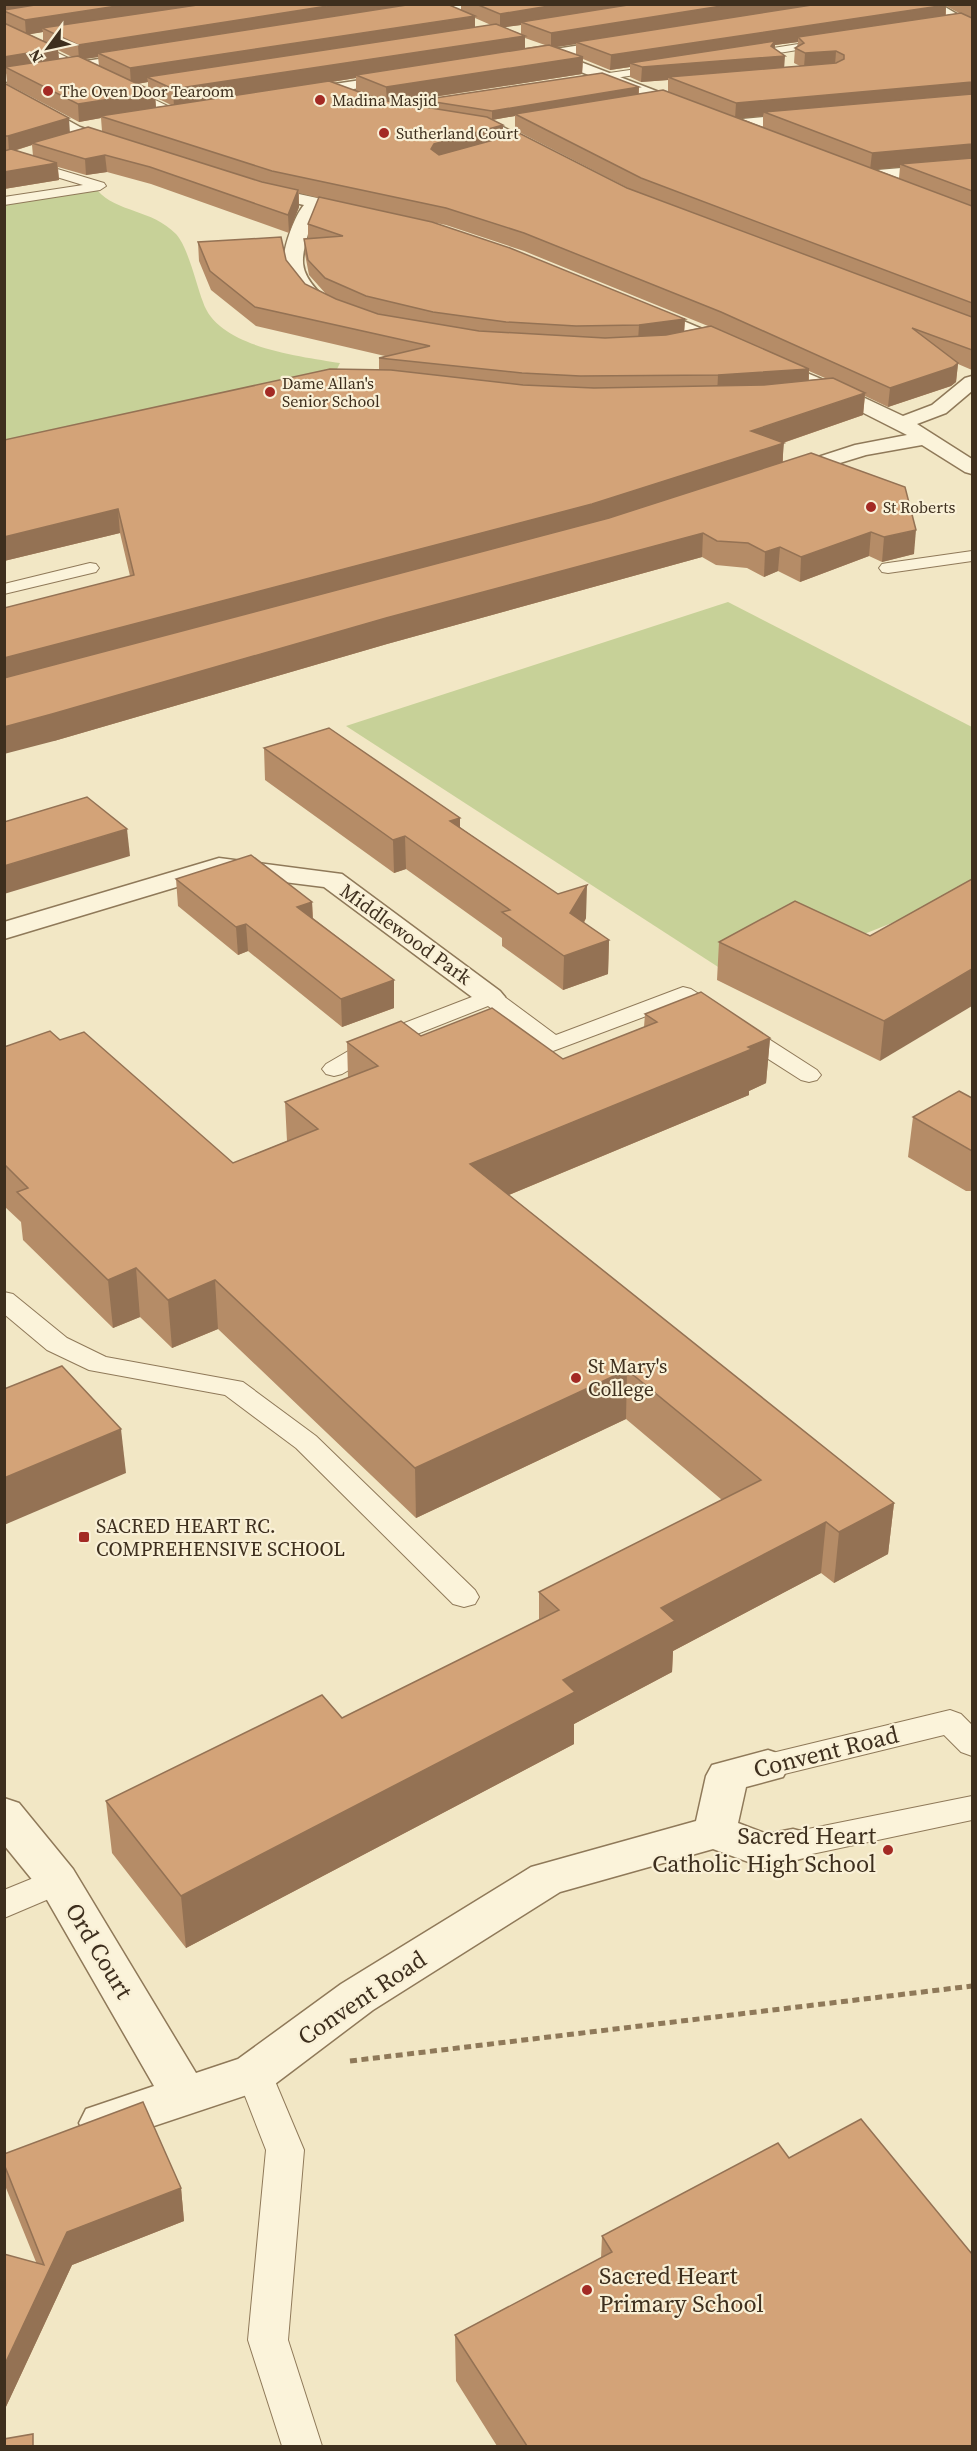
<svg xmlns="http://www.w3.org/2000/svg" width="977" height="2451" viewBox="0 0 977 2451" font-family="'Source Serif 4',serif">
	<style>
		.green { fill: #c7d198 }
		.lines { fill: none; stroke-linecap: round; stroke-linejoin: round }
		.service-casing { stroke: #8f7959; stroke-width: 2 }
		.minor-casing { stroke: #8f7959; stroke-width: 3 }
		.tertiary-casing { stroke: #8f7959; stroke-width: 3 }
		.path { stroke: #8f7959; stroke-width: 5; stroke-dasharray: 7 4.5; stroke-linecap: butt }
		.service { fill: #fbf3da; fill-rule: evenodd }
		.minor { fill: #fbf3da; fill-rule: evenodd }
		.tertiary { fill: #fbf3da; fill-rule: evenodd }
		.wall { fill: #b58c67; fill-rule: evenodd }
		.shaded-wall { fill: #947254 }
		.building { fill: #d3a378; stroke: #947254; stroke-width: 1.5 }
		.poi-dot { fill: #a32a24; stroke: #f9f0d6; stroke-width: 2 }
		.labels { text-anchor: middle; stroke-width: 4.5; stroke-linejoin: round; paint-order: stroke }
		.far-poi-label { font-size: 16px; fill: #3e2f1e; stroke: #f9f0d6; text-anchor: start }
		.street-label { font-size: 20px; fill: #3e2f1e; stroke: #f9f0d6 }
		.poi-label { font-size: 20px; fill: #3e2f1e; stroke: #f9f0d6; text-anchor: start }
		.near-street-label { font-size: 24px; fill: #3e2f1e; stroke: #f9f0d6 }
		.near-poi-label { font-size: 24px; fill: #3e2f1e; stroke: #f9f0d6; text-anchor: end }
	</style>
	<rect width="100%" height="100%" fill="#f2e7c5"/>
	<!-- green -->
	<g class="green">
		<path d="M 97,190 C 117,213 152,209 176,234 C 188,247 196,284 203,302 C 218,348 300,356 340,363 L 333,377 L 5,448 L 5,203 Z"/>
		<polygon points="728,602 972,727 972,891 819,952 729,974 346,726"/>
	</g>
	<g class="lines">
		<defs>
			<g id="service">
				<polygon points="4,27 178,111 180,113 174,116 170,115 4,34"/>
				<polygon points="830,39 834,40 834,44 742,59 737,56 742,53"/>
				<polygon points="664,65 670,68 668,70 582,83 576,80 582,77"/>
				<polygon points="456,96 462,99 460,101 382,113 376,110 382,107"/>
				<polygon points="4,153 104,183 106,186 100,190 4,205 4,197 83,185 4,161"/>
				<polygon points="972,551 972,561 888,573 882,572 879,568 882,564 888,563"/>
				<polygon points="90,563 96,564 99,568 96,572 4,594 4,584"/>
				<polygon points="683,987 691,989 817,1070 821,1075 817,1080 809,1082 801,1080 681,1003 553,1051 545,1049 488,1006 397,1042 342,1074 334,1076 326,1074 322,1069 326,1064 381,1032 490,990 498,992 556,1035"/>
				<polygon points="4,1292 13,1294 67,1338 106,1357 243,1382 316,1436 475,1590 479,1597 475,1604 464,1607 453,1604 296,1448 225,1395 89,1370 47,1350 4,1314"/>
				<polygon points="950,1710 961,1714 972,1725 972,1756 961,1752 944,1735 768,1778 757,1774 752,1766 757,1758 768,1754"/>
				<polygon points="972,1796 972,1820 793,1858 781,1854 776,1845 781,1836 793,1832"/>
				<polygon points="58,1868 70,1872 75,1881 70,1890 4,1918 4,1890"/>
				<polygon points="254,2058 267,2062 304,2150 288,2340 322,2446 282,2446 248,2340 266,2150 236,2073 241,2062"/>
			</g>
			<g id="minor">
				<polygon points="923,4 940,4 972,23 972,32"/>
				<polygon points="620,39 625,40 627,43 625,46 565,56 693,105 695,108 693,111 683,111 547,59 523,62 516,58 523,54"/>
				<polygon points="401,74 408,78 406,81 301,97 294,93 301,89"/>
				<polygon points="4,85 80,127 125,143 127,146 119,151 70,133 4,95"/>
				<polygon points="808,113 813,115 816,118 813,121 732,130 724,125 732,120"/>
				<polygon points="460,117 497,124 556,154 558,157 550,162 544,160 488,131 455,125 452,122"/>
				<polygon points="972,162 972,172 866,181 858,176 866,171"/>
				<path d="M 257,185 L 359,207 L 367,212 L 359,217 L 319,208 C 312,216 310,224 308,234 C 301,259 299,270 317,290 C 323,297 331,297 336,304 L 333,308 C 310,314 282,279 284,257 C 285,243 295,215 304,205 L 251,193 L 249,190 L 251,187 Z"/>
				<polygon points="643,304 852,392 903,416 932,405 965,378 972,376 972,391 946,413 917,424 972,459 972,474 965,472 922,445 866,455 788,479 781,477 778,473 781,469 855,445 907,435 838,400 637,313 634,309 637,305"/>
				<polygon points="219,858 342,874 500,991 505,997 500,1003 490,1006 480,1003 324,887 220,874 4,939 4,922"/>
				<polygon points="768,1750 783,1755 789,1766 783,1777 746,1787 738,1823 767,1834 793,1829 808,1833 815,1845 808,1857 765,1868 713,1849 560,1892 373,2010 271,2087 103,2143 86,2137 79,2123 86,2109 154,2086 43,1893 4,1845 4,1798 19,1803 73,1869 196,2073 238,2059 341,1984 531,1867 696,1821 706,1776 712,1765"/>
			</g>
			<g id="tertiary">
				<polygon points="451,4 485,4 479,8 410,19 403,15 410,11"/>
				<polygon points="143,52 148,53 150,56 148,59 4,82 4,74"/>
			</g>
		</defs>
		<!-- service casing -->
		<use href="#service" class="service-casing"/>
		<!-- minor casing -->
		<use href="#minor" class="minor-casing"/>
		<!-- tertiary casing -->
		<use href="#tertiary" class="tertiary-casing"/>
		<!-- path -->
		<polyline class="path" points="350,2061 972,1986"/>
		<!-- service -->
		<use href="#service" class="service"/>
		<!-- minor -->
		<use href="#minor" class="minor"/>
		<!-- tertiary -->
		<use href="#tertiary" class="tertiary"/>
	</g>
	<!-- wall -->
	<g class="wall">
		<path d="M 4,4 L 461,10 L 461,4 L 972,4 L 972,370 L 958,364 L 956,382 L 951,386 L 888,407 L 865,396 L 863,415 L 783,443 L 783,462 L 914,554 L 882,562 L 869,556 L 800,582 L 778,571 L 764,577 L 747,568 L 716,565 L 702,557 L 387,644 L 54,741 L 130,576 L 120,533 L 4,561 L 379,370 L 379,358 L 385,356 L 256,326 L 211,290 L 199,261 L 198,242 L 286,260 L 305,284 L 326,294 L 309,275 L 305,254 L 304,239 L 308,239 L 308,224 L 319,198 L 299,193 L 299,207 L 289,233 L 151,184 L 107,172 L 86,175 L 58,167 L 59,180 L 4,189 L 4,83 L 70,132 L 102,131 L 101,118 L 79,122 L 7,84 L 6,72 L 4,72 ZM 946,6 L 959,13 L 946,15 ZM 475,18 L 491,25 L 475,27 ZM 521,25 L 521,34 L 504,27 ZM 43,32 L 43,41 L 29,34 ZM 525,38 L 545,45 L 525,48 ZM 798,42 L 797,47 L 795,48 L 794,63 L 800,66 L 784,67 L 775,49 L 775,45 ZM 576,44 L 576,55 L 555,47 ZM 58,50 L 72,57 L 59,59 ZM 98,57 L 99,66 L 84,59 ZM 583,59 L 610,70 L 630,67 L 630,77 L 641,82 L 668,80 L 668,91 L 639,94 L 639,87 L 422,100 L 422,107 L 395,103 L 582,74 ZM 356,78 L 356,91 L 332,82 ZM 148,82 L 148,89 L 137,84 ZM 155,97 L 171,105 L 156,107 ZM 515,116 L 515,130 L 628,188 L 503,138 L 503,125 L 492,120 ZM 763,116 L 763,127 L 740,118 ZM 32,145 L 33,156 L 14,151 ZM 900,167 L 899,178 L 875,169 ZM 422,220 L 446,225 L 524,251 L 708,326 L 684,331 L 685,319 ZM 809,371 L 825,378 L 809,380 Z"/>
		<polygon points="264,748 460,818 460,827 586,918 584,923 609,940 608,974 563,990 502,946 502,938 406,869 394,873 265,780"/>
		<polygon points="176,879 312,902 313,918 394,980 394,1008 342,1027 248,951 238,955 178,906"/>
		<polygon points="972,879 880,1061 717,980 719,942 870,936"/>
		<polygon points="645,1014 770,1038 766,1083 749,1091 749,1095 509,1195 894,1503 888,1554 834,1583 821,1573 673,1651 672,1672 574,1724 574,1744 186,1948 112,1853 106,1801 342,1718 539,1620 539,1592 722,1500 626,1419 416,1518 218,1329 172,1348 140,1317 113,1328 23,1240 21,1222 4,1206 4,1047 60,1040 233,1163 287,1141 285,1102 348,1078 347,1042 421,1036 563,1059 644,1027"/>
		<polygon points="972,1098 972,1191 966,1191 908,1157 913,1117"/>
		<polygon points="4,2154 181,2188 184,2221 72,2265 4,2411 36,2262 6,2188 4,2177"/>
		<polygon points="789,2158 972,2446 497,2446 456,2381 455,2335 601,2258 602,2236"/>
	</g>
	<!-- shaded-wall -->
	<g class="shaded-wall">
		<polygon points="4,4 53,4 4,12"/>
		<polygon points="130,4 227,4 42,28 43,32 26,35 25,20"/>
		<polygon points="340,4 414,4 98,53 98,57 79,60 78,45"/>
		<polygon points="561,4 654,4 521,22 521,25 500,28 500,14"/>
		<polygon points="734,4 824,4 576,42 576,44 551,48 551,33"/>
		<polygon points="946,5 945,19 798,37 798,42 775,45 774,56 785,56 784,70 668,77 668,80 641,82 642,67 630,63 630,67 610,70 611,55"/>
		<polygon points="475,16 475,32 147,77 148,82 131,85 130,68"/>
		<polygon points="525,36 525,52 356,75 356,78 174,107 173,89"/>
		<polygon points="58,48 59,63 5,67 6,72 4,72 4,57"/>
		<polygon points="836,51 835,66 804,68 805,53"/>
		<polygon points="583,57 582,74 387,104 386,87"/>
		<polygon points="972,82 972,97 764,112 763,116 735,119 736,103"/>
		<polygon points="639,87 638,96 515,114 515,116 492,120 492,111"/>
		<polygon points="155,92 156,110 100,116 101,118 79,122 78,104"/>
		<polygon points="69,118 70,134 32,143 32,145 9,152 8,136"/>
		<polygon points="503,125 503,141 431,165 431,149 434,144"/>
		<polygon points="972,144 972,160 900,164 900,167 870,170 872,153"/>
		<polygon points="105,155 107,172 86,175 85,159"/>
		<polygon points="57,163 59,180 4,189 4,172"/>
		<polygon points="298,190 299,207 289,233 288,215"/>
		<polygon points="685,319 684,335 638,341 639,325"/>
		<polygon points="958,363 956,382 951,386 888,407 890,388"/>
		<polygon points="809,369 808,389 717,396 718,375"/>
		<polygon points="865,393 863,415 753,453 784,443 782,466 591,528 4,685 4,658 751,431"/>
		<polygon points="118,509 120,533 4,561 4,537"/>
		<polygon points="916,530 914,554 882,562 884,537"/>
		<polygon points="871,532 869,556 800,582 801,557"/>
		<polygon points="703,533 702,557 387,644 54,741 4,754 4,727 386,618"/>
		<polygon points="780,547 778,571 764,577 765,552"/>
		<polygon points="460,818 460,851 450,821"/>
		<polygon points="127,829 130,856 4,894 4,866"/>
		<polygon points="405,836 406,869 394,873 393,840"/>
		<polygon points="587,885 586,918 569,947 570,913"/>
		<polygon points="312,902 313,929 297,907"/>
		<polygon points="246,924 248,951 238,955 236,927"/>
		<polygon points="609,940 608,974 563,990 564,956"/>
		<polygon points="972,969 972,1006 880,1061 884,1021"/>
		<polygon points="394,980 394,1008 342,1027 341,999"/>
		<polygon points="770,1038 766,1083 749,1091 749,1095 470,1211 470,1164"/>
		<polygon points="136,1268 140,1317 113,1328 108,1280"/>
		<polygon points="215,1280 218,1329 172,1348 168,1300"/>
		<polygon points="627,1370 626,1419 416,1518 415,1468"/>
		<polygon points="121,1429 126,1473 4,1525 4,1478"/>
		<polygon points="894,1503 888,1554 834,1583 839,1532"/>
		<polygon points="826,1522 821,1573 673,1651 672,1672 574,1724 574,1744 186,1948 181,1896 563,1680 661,1608"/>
		<polygon points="181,2188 184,2221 72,2265 4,2411 4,2366 67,2232"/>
	</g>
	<!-- building -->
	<g class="building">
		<polygon points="41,4 130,4 25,20 4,11 4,10"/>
		<polygon points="204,4 340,4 78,45 42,28"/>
		<polygon points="413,4 447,4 475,16 130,68 98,53"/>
		<polygon points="476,4 561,4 500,14"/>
		<polygon points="634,4 734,4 551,33 521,22"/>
		<polygon points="818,4 946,5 611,55 576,42"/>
		<polygon points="961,13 972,18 972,82 736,103 668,77 836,63 844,59 844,55 836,51 805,53 795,48 804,43 798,37"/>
		<polygon points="4,23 58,48 4,57"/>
		<polygon points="496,24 525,36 173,89 147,77"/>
		<polygon points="775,41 771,46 785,56 642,67 630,63"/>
		<polygon points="549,45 583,57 386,87 356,75"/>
		<polygon points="78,56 155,92 78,104 5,67"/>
		<polygon points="602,73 639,87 492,111 422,100"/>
		<polygon points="329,81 381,100 487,117 503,125 434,144 431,149 439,155 519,133 627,188 972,317 972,350 912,328 958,363 953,367 890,388 721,312 524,233 446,208 272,171 100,116"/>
		<polygon points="4,83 69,118 8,136 4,136"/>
		<polygon points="663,90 972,206 972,303 641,178 515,114"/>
		<polygon points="972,94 972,144 872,153 764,112"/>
		<polygon points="88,127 262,182 298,190 288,215 150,167 105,155 85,159 32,143"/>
		<polygon points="11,149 57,163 4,172 4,151"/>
		<polygon points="972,158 972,191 900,164"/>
		<polygon points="319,197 432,222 510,248 685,319 639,325 576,326 506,322 433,312 366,296 325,278 308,260 304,239 343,236 308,224"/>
		<polygon points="281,237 286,260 305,284 336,299 378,314 479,331 605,338 666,335 711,326 809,369 718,375 580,376 522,373 379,358 430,346 255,307 210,271 198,242"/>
		<polygon points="330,369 391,370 523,385 594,388 764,385 833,378 865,393 751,431 784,443 592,504 4,658 4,608 134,575 118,509 4,537 4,440"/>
		<polygon points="811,453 905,487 916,530 884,537 871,532 801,557 780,547 765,552 748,543 717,541 703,533 386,618 52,714 4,727 4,678 609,518"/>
		<polygon points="329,728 460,818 450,821 558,894 587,885 570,913 609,940 564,956 502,912 510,910 405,836 393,840 264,748"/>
		<polygon points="87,797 127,829 4,866 4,822"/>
		<polygon points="251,855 312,902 297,907 394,980 341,999 246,924 236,927 176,879"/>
		<polygon points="972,879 972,969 884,1021 719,942 795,901 870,936"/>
		<polygon points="701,992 770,1038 748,1047 752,1049 470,1164 894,1503 839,1532 826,1522 661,1608 675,1621 563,1680 575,1692 181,1896 106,1801 322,1695 342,1718 559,1610 539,1592 761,1480 627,1370 415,1468 215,1280 168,1300 136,1268 108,1280 17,1192 28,1188 4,1164 4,1047 50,1031 60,1040 84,1032 233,1163 318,1129 285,1102 378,1066 347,1042 401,1021 421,1036 492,1008 563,1059 657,1022 645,1014"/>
		<polygon points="959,1091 972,1098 972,1151 913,1117"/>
		<polygon points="62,1366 121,1429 4,1478 4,1389"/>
		<polygon points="143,2102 181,2188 67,2232 4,2366 4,2254 44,2265 4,2164 4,2154"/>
		<polygon points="861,2119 972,2254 972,2446 527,2446 455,2335 612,2252 602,2236 778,2143 789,2158"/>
		<polygon points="33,2434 33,2446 4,2446 4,2439"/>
	</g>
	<!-- markers -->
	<g class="poi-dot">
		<circle cx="48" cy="91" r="6"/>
		<circle cx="320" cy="100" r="6"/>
		<circle cx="384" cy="133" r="6"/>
		<circle cx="270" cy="392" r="6"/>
		<circle cx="871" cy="507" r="6"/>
		<circle cx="576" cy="1378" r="6"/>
		<rect x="78" y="1531" width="12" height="12" rx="3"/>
		<circle cx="888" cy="1850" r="6"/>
		<circle cx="587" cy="2290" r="6"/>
	</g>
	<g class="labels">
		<!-- far-poi labels -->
		<g class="far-poi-label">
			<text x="60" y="97">The Oven Door Tearoom</text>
			<text x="332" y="106">Madina Masjid</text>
			<text x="396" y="139">Sutherland Court</text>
			<text x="282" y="389">Dame Allan's<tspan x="282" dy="18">Senior School</tspan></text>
			<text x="883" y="513">St Roberts</text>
		</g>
		<!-- street labels -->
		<g class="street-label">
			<text transform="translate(406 934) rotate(36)" y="7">Middlewood Park</text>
		</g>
		<!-- poi labels -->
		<g class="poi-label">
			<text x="588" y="1373">St Mary's<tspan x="588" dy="23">College</tspan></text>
			<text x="96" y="1533">SACRED HEART RC.<tspan x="96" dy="23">COMPREHENSIVE SCHOOL</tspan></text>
		</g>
		<!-- near-street labels -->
		<g class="near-street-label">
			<text transform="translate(826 1752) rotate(-14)" y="8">Convent Road</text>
			<text transform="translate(99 1951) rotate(59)" y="8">Ord Court</text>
			<text transform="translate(362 1998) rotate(-34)" y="8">Convent Road</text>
		</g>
		<!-- near-poi labels -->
		<g class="near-poi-label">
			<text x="876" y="1844">Sacred Heart<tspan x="876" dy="28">Catholic High School</tspan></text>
			<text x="599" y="2284" text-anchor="start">Sacred Heart<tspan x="599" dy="28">Primary School</tspan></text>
		</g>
	</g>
	<!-- border -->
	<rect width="977" height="2451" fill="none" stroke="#3e2f1e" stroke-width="12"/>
	<!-- north arrow -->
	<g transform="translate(48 48) rotate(237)" stroke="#f9f0d6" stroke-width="4.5" paint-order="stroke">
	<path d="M0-4.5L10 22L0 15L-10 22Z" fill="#3e2f1e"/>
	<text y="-9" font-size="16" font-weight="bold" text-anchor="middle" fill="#3e2f1e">N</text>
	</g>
</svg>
